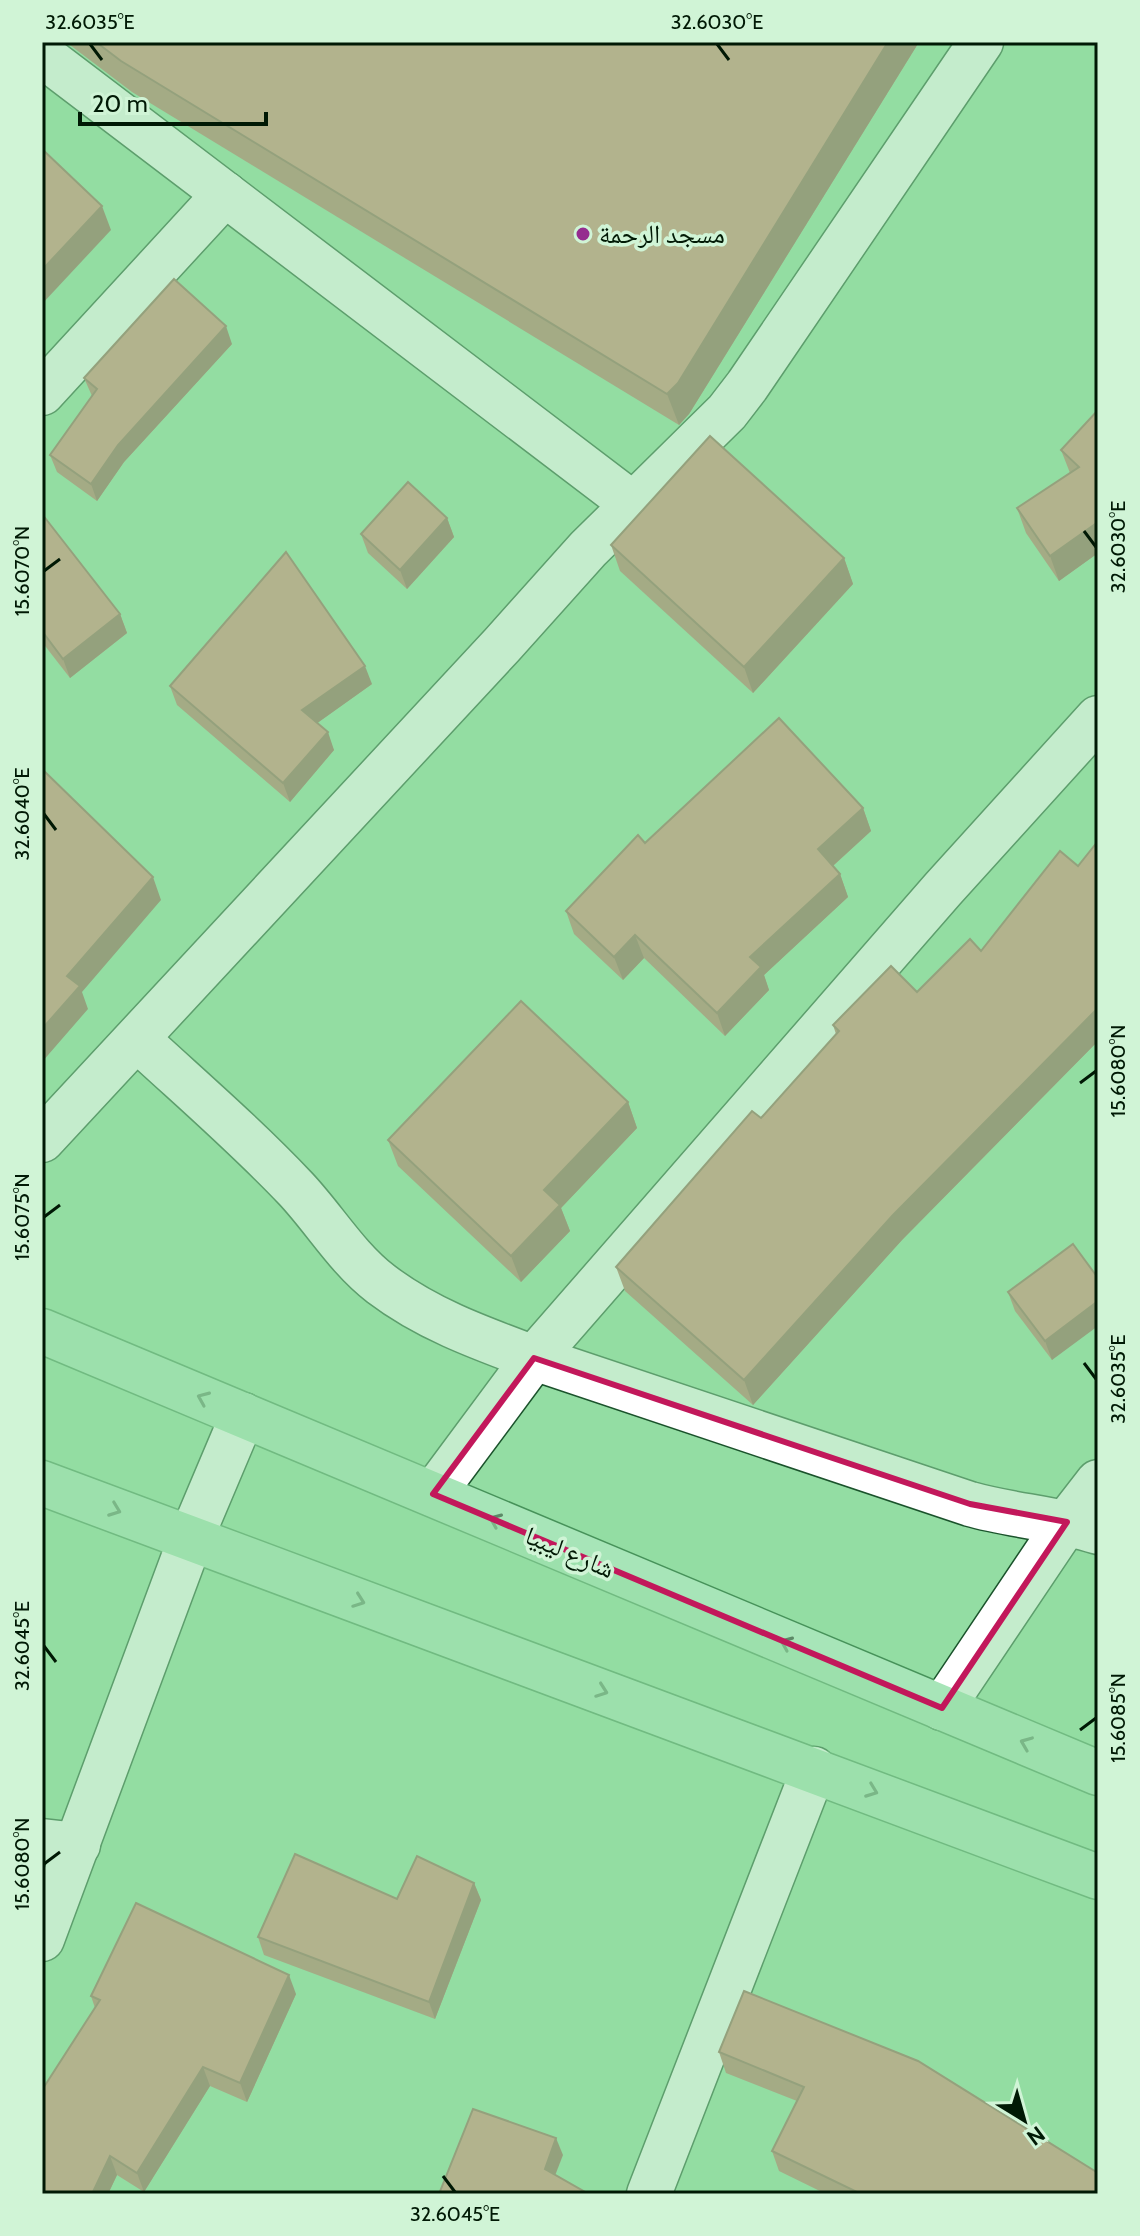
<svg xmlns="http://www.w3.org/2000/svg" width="1140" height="2236" viewBox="0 0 1140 2236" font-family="Cabin,'Noto Naskh Arabic',sans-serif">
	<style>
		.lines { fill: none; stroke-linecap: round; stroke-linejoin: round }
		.minor-casing { stroke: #1b532c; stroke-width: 47 }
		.major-casing { stroke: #47925a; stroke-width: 47 }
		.minor { stroke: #fff; stroke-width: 44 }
		.major { stroke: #a7e5b8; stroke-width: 44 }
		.wall { fill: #b96f63 }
		.shaded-wall { fill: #965a50 }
		.building { fill: #d78173; stroke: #965a50; stroke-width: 2 }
		.oneway { stroke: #5c8967 }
		.marked { fill: none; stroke: #c2185b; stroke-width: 6; stroke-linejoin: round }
		.ticks { fill: none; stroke: #001905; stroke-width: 3 }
		.poi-dot { fill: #952c8f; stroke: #d0f4d6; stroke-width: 3 }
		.labels { text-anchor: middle; stroke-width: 7; stroke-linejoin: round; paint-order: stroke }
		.poi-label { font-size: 26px; fill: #001905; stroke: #d0f4d6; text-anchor: start }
		.street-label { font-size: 26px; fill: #001905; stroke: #d0f4d6 }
		.neatline { fill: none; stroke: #001905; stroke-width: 3 }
		.ticks-label { font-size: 20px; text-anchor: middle; fill: #001905 }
	</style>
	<rect width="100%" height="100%" fill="#93dda3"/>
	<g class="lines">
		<defs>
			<g id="minor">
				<polyline points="42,55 634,505"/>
				<polyline points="42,393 225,194"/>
				<path d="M 137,1039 C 190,1088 246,1136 296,1189 C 325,1220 347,1258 381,1284 C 427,1319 480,1338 534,1358 L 970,1504 C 1012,1516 1056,1518 1098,1532"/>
				<polyline points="42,1140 502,645 588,549 727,412 747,386 981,42"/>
				<polyline points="433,1494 534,1358 943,889 1098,718"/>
				<polyline points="942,1708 1067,1522 1098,1482"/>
				<polyline points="42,1841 78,1845"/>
				<polyline points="42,1939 191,1538 243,1415"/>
				<polyline points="649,2194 814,1769"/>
			</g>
			<g id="major">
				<polyline points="42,1331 1098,1773"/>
				<polyline points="42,1483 1098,1877"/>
			</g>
		</defs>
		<!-- minor casing -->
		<use href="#minor" class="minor-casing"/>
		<!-- major casing -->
		<use href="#major" class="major-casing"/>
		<!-- minor -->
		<use href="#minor" class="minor"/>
		<!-- major -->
		<use href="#major" class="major"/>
	</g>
	<!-- wall -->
	<g class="wall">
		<polygon points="66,42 919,42 689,414 679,425 132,92"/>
		<polygon points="232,344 124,462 97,501 57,472 50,455 92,396 84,378"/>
		<polygon points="1098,410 1098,553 1059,581 1026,533 1017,508 1070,473 1061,450"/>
		<polygon points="42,514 120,614 127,633 70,678 42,642"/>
		<polygon points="447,518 454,537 407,589 368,553 361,534"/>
		<polygon points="611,545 844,558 853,584 753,693 620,571"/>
		<polygon points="372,684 317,723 334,750 290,802 177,705 170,686"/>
		<polygon points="863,808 871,831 833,866 840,874 848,897 764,975 769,990 725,1036 644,958 623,980 574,934 566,911 645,843"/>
		<polygon points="1098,841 1098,1041 902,1240 753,1405 625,1291 616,1267 761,1118 836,1034 833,1025 917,992 981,951 1078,866"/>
		<polygon points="628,1102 637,1128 561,1208 570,1231 521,1282 398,1166 388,1140"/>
		<polygon points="1098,1278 1052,1360 1015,1311 1008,1292"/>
		<polygon points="474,1883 481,1900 435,2019 264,1955 258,1937 397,1899"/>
		<polygon points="296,1994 247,2102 210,2086 144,2192 117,2175 108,2194 42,2194 95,2008 91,1996"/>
		<polygon points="719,2052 1098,2194 826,2194 779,2171 772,2151 797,2101 726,2073"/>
	</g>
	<!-- shaded-wall -->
	<g class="shaded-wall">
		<polygon points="888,42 919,42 689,414 679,425 667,394"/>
		<polygon points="102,206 111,230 42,304 42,270"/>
		<polygon points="226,326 232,344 124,462 97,501 91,484 118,445"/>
		<polygon points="447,518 454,537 407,589 400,570"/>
		<polygon points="1098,522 1098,553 1059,581 1050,556"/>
		<polygon points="844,558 853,584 753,693 744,667"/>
		<polygon points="120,614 127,633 70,678 63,659"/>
		<polygon points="365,666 372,684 309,729 302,710"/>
		<polygon points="328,732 334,750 290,802 283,783"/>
		<polygon points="863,808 871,831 826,872 818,849"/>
		<polygon points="840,874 848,897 764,975 769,990 725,1036 717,1013 750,957"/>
		<polygon points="153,877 161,900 82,992 88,1009 42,1062 42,1029 67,976"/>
		<polygon points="635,935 644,958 623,980 614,957"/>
		<polygon points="1098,1008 1098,1041 902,1240 753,1405 744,1380 893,1215"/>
		<polygon points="628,1102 637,1128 561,1208 570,1231 521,1282 511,1256 544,1190"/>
		<polygon points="1098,1301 1098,1326 1052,1360 1045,1341"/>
		<polygon points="474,1883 481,1900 435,2019 429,2002"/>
		<polygon points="289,1975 296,1994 247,2102 240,2083"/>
		<polygon points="203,2067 210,2086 144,2192 137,2173"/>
		<polygon points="556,2138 563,2155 551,2186 545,2169"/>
		<polygon points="110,2156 117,2175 108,2194 92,2194"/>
	</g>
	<!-- building -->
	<g class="building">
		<polygon points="96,42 888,42 678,383 667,394 121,61"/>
		<polygon points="42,149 102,206 42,270"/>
		<polygon points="174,279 226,326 118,445 91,484 50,455 97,389 84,378"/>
		<polygon points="1098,410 1098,522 1050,556 1017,508 1079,467 1061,450"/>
		<polygon points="710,436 844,558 744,667 611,545"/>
		<polygon points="408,482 447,518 400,570 361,534"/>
		<polygon points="42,514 120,614 63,659 42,631"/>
		<polygon points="286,552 365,666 302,710 328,732 283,783 170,686"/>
		<polygon points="779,718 863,808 818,849 840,874 750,957 761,967 717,1013 635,935 614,957 566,911 638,835 645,843"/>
		<polygon points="42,769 153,877 67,976 80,986 42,1029"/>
		<polygon points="1098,841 1098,1008 893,1215 744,1380 616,1267 752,1111 761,1118 839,1031 833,1025 891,966 917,992 970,939 981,951 1060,851 1078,866"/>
		<polygon points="521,1001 628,1102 544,1190 560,1205 511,1256 388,1140"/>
		<polygon points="1073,1244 1098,1278 1098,1301 1045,1341 1008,1292"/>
		<polygon points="295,1854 397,1899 417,1856 474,1883 429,2002 258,1937"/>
		<polygon points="136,1903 289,1975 240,2083 203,2067 137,2173 110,2156 92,2194 42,2194 42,2090 100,2000 91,1996"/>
		<polygon points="744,1991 918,2061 1098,2173 1098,2194 861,2194 772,2151 804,2087 719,2052"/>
		<polygon points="473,2109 556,2138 545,2169 585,2192 584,2194 439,2194"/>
	</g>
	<!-- one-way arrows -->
	<defs><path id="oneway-chevron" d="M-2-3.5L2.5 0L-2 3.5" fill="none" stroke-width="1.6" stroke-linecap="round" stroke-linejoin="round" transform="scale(2)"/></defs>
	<g class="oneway">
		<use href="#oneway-chevron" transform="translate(203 1398) rotate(-157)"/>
		<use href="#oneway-chevron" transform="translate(115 1510) rotate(21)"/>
		<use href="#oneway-chevron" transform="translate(495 1520) rotate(-157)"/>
		<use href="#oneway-chevron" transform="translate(359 1601) rotate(20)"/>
		<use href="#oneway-chevron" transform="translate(786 1643) rotate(-157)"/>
		<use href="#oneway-chevron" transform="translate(602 1691) rotate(20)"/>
		<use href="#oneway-chevron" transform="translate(1026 1743) rotate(-158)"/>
		<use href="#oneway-chevron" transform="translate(872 1791) rotate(21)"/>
	</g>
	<!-- marked area -->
	<path d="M0 0H1140V2236H0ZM 534,1358 L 970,1504 L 1067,1522 L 942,1708 L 433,1494 Z" fill="#93dda3" fill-opacity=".55" fill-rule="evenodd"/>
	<path class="marked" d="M 534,1358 L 970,1504 L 1067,1522 L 942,1708 L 433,1494 Z"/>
	<!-- ticks -->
	<path class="ticks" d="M 90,44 L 102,60M 717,44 L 729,60M 1084,531 L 1096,547M 44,571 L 60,559M 44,814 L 56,830M 1080,1083 L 1096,1071M 44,1217 L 60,1205M 1084,1363 L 1096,1379M 44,1646 L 56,1662M 1080,1730 L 1096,1718M 44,1864 L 60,1852M 443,2176 L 455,2192"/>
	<!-- markers -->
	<circle class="poi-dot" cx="583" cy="234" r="8"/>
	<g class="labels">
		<!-- poi labels -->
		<g class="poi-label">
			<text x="599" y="243">مسجد الرحمة</text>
		</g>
		<!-- street labels -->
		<g class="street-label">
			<text transform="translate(570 1552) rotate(23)" y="9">شارع ليبيا</text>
		</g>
	</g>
	<!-- border -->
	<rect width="1140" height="2236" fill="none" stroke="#d0f4d6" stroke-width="88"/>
	<!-- north arrow -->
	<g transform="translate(1024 2120) rotate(143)" stroke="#d0f4d6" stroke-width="6" paint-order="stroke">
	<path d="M0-6L14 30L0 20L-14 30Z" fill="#001905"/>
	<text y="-12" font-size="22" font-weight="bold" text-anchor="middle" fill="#001905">N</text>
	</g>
	<!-- scale -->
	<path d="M80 112v12h186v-12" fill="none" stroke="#001905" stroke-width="4"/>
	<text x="92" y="112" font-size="24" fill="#001905" stroke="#d0f4d6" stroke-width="6" paint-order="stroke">20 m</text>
	<rect x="44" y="44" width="1052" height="2148" class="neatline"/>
	<g class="ticks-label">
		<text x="90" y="29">32.6035°E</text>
		<text x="717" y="29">32.6030°E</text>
		<text transform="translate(1118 547) rotate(-90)" y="7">32.6030°E</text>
		<text transform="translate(22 571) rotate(-90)" y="7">15.6070°N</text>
		<text transform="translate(22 814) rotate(-90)" y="7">32.6040°E</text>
		<text transform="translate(1118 1071) rotate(-90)" y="7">15.6080°N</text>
		<text transform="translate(22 1217) rotate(-90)" y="7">15.6075°N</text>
		<text transform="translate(1118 1379) rotate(-90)" y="7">32.6035°E</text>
		<text transform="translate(22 1646) rotate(-90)" y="7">32.6045°E</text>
		<text transform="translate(1118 1718) rotate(-90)" y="7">15.6085°N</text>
		<text transform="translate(22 1864) rotate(-90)" y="7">15.6080°N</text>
		<text x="455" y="2221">32.6045°E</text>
	</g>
</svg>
